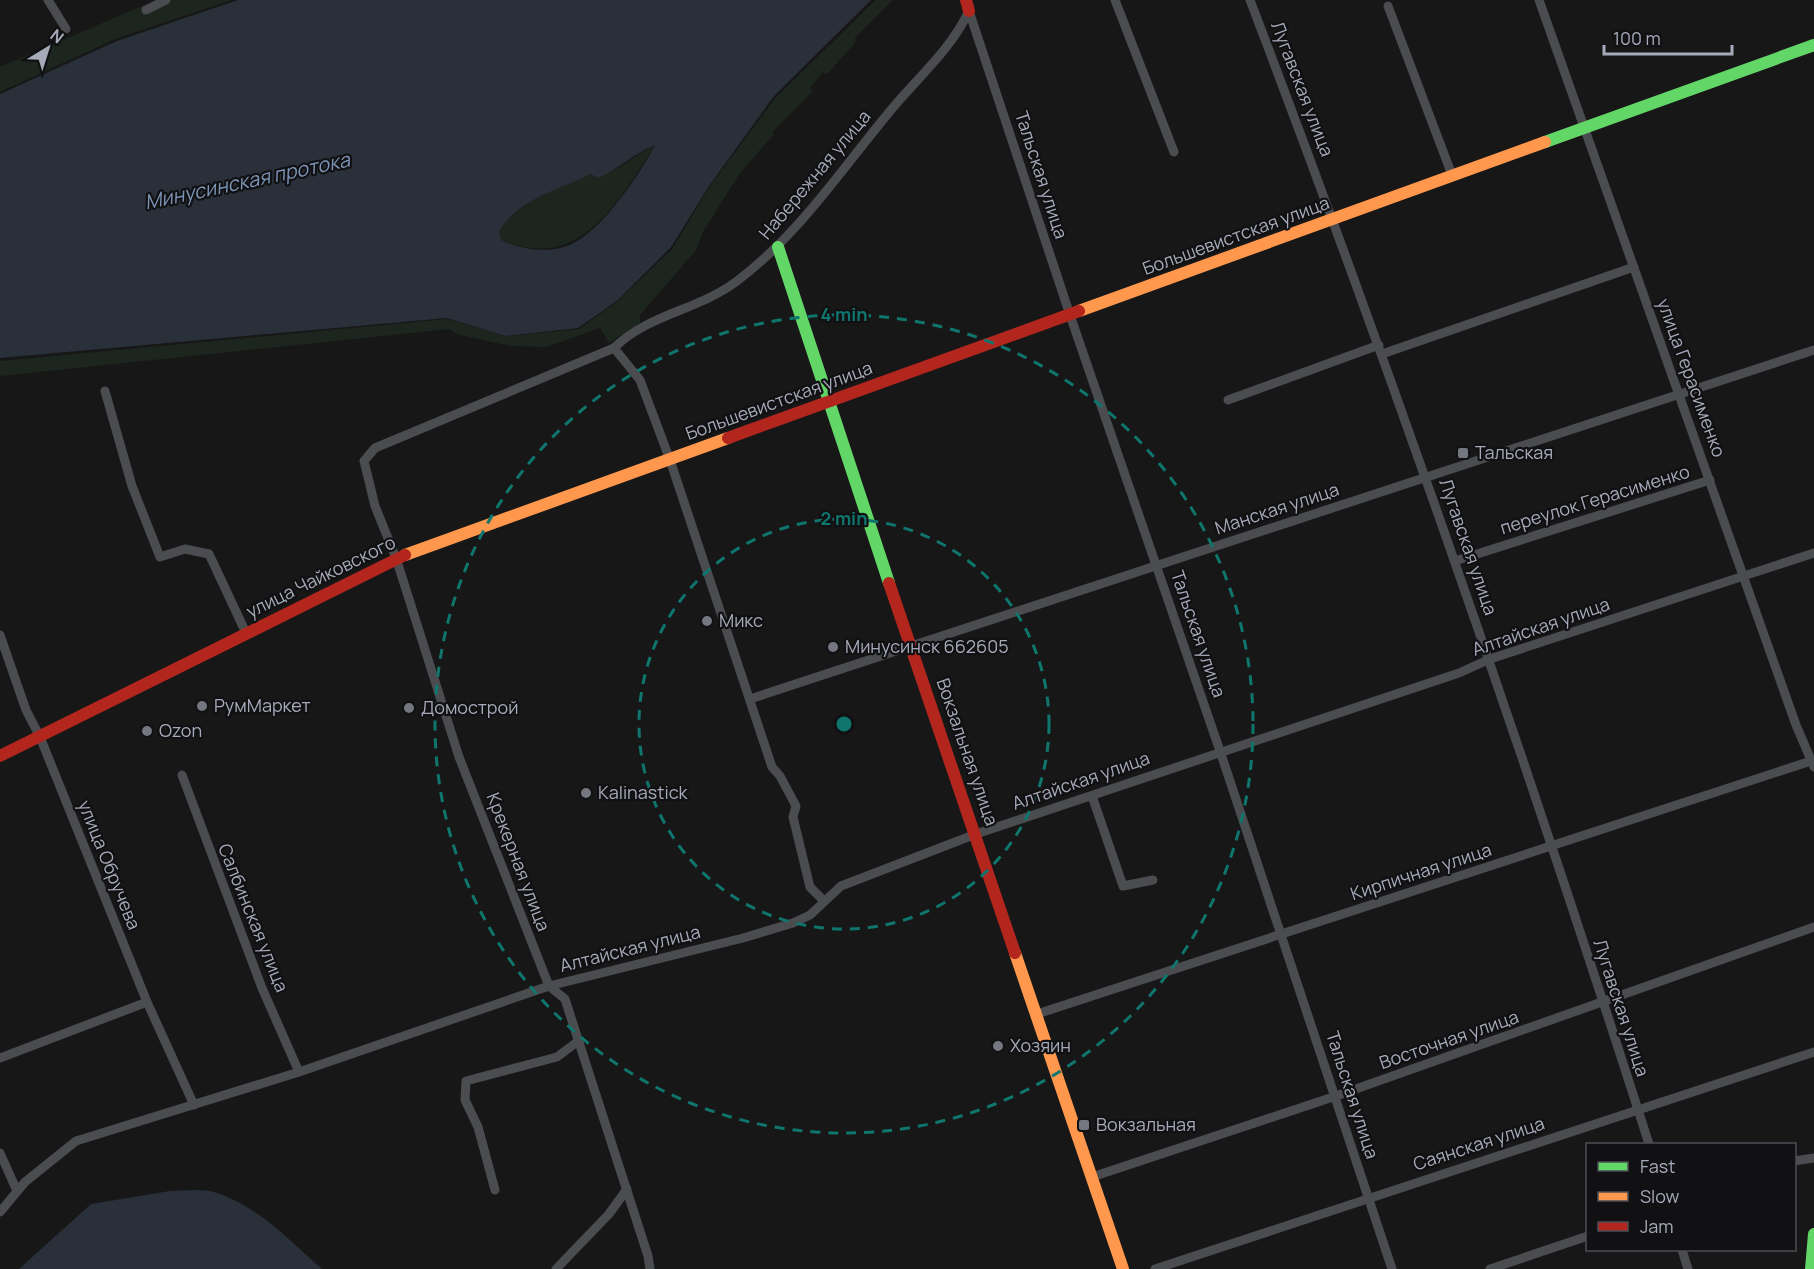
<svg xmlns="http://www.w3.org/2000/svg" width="1814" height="1269" viewBox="0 0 1814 1269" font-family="Manrope,sans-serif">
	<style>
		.green { fill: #1d251f }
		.water { fill: #29303a; fill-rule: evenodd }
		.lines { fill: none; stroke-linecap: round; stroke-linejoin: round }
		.street { stroke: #4b4c50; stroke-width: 9 }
		.fast { stroke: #63d668; stroke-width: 12 }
		.slow { stroke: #ff974d; stroke-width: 12 }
		.jam { stroke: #b3261e; stroke-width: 12 }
		.ring { fill: none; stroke: #0f766e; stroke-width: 3; stroke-dasharray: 10 8 }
		.poi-dot { fill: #757780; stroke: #111113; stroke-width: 2 }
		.labels { text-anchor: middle; stroke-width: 4.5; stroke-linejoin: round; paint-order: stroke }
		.street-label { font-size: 18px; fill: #a7aab9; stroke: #111113 }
		.poi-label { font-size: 18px; fill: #a7aab9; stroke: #111113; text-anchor: start }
		.water-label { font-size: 20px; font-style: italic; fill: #7c94b6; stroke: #111113 }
		.centre { fill: #0f766e; stroke: #111113; stroke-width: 3 }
		.ring-label { font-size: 18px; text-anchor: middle; font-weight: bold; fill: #0f766e; stroke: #111113; stroke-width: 4.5; stroke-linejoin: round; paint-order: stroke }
	</style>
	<rect width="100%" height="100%" fill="#171717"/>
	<!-- green -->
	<g class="green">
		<polygon points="156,0 232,0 115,39 0,92 0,67"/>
		<polygon points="876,0 893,0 855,38 856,42 827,74 823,72 810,88 813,91 772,132 774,134 740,173 703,232 696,250 640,315 640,323 609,343 600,328 547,347 510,346 456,334 450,329 0,376 0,361 447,319 507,336 579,329 618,301 672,249 710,186 776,97"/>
		<path d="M 656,144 C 618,201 581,274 501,240 L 498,231 C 516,203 559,186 589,175 C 596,172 605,175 612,171 C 628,164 640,151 656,144 Z"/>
	</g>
	<!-- water -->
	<g class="water">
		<path d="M 238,0 L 871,0 L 774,96 L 709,186 L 671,247 L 618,300 L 578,328 L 506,336 L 447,318 L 0,358 L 0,94 L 117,41 ZM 655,145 C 640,174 598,238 564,247 C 543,253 521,249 501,240 L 499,231 C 519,199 558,190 591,174 L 598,178 C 619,169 634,153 655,145 Z"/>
		<path d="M 170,1191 C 184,1191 203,1188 217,1193 C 259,1207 289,1240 322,1269 L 19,1269 L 91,1204 Z"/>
	</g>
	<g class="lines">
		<!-- street -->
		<g class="street">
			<polyline points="48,0 66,29"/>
			<polyline points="1115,0 1174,152"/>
			<path d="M 1250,0 C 1394,378 1526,759 1649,1144"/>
			<polyline points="1539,0 1796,725 1814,767"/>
			<polyline points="1388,6 1452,175"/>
			<polyline points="146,10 166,0"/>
			<polyline points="969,11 1070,315 1220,751 1392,1269"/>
			<polyline points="614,348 640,380 670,460 772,767 780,776 796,806 793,817 810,887 824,901"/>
			<polyline points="1382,354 1634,267"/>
			<polyline points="105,391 132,486 160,557 185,549 209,554 246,633"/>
			<polyline points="1228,400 1379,345"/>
			<polyline points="1455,561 1710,480"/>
			<polyline points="0,635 26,710 40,737 147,1002 194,1105"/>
			<polyline points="750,699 1814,350"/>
			<polyline points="182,775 262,988 299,1072"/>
			<polyline points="1092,796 1123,886 1153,880"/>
			<polyline points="1037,1014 1814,760"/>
			<polyline points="0,1058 147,1002"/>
			<polyline points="0,1153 17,1191"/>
			<polyline points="1794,1161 1814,1158"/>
			<polyline points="1092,1177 1336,1096 1814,927"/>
			<polyline points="495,1190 478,1127 465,1100 466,1081 557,1057 577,1042"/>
			<polyline points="0,1212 25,1182 76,1141 299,1072 549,986 743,938 793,923 810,915 841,886 976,834 1459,673 1490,659 1814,553"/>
			<polyline points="1682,1250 1688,1269"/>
			<polyline points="556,1269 609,1214 627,1189"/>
			<path d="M 650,1269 L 648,1256 L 565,999 L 549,986 L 459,757 L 396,558 L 375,506 L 364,461 L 375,448 L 614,348 C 648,314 699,310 737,281 C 801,233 845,164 896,104 C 922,74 952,47 969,11"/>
			<polyline points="1155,1269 1814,1052"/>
			<polyline points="1490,1269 1588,1236"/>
		</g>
		<!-- fast -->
		<g class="fast">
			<polyline points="1545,142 1814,45"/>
			<polyline points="778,247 889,583"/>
			<polyline points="1811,1269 1814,1234"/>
		</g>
		<!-- slow -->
		<g class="slow">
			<polyline points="1079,311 1545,142"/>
			<polyline points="405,555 728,438"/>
			<polyline points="1015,953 1123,1269"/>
		</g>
		<!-- jam -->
		<g class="jam">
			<polyline points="966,0 969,11"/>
			<polyline points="728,438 1079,311"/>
			<polyline points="889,583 1015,953"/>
			<polyline points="0,756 405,555"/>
		</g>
	</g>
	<!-- distance rings -->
	<g class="ring">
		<circle cx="844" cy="724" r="205"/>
		<circle cx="844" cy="724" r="409"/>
	</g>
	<!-- markers -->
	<g class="poi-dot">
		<rect x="1457" y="447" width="12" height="12" rx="3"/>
		<circle cx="707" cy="621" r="6"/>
		<circle cx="833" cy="647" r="6"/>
		<circle cx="202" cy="706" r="6"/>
		<circle cx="409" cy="708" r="6"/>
		<circle cx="147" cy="731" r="6"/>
		<circle cx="586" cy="793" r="6"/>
		<circle cx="998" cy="1046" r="6"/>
		<rect x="1078" y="1119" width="12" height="12" rx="3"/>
	</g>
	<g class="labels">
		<!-- street labels -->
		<g class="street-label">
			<text transform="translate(1302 89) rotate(69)" y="6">Лугавская улица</text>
			<text transform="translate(815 175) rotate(-50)" y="6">Набережная улица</text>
			<text transform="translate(1041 175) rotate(72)" y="6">Тальская улица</text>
			<text transform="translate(1236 236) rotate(-20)" y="6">Большевистская улица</text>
			<text transform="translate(1691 378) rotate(70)" y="6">улица Герасименко</text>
			<text transform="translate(779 401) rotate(-20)" y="6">Большевистская улица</text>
			<text transform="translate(1595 500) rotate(-17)" y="6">переулок Герасименко</text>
			<text transform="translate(1277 509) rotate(-18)" y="6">Манская улица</text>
			<text transform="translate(1468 547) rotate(71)" y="6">Лугавская улица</text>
			<text transform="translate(321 577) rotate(-26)" y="6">улица Чайковского</text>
			<text transform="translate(1541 627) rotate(-19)" y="6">Алтайская улица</text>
			<text transform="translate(1198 634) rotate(71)" y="6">Тальская улица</text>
			<text transform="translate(967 752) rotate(71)" y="6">Вокзальная улица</text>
			<text transform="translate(1081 781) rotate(-19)" y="6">Алтайская улица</text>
			<text transform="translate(518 862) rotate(69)" y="6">Крекерная улица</text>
			<text transform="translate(109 865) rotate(68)" y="6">улица Обручева</text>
			<text transform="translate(1421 872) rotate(-18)" y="6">Кирпичная улица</text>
			<text transform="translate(253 918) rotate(68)" y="6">Салбинская улица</text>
			<text transform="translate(630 949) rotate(-14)" y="6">Алтайская улица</text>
			<text transform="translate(1621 1008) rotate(72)" y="6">Лугавская улица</text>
			<text transform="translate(1449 1040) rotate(-19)" y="6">Восточная улица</text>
			<text transform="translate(1352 1095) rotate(72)" y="6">Тальская улица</text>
			<text transform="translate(1479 1144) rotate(-18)" y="6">Саянская улица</text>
		</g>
		<!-- poi labels -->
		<g class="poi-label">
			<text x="1475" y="459">Тальская</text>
			<text x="719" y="627">Микс</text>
			<text x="845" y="653">Минусинск 662605</text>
			<text x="214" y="712">РумМаркет</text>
			<text x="421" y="714">Домострой</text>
			<text x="159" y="737">Ozon</text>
			<text x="598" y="799">Kalinastick</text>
			<text x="1010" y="1052">Хозяин</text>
			<text x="1096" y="1131">Вокзальная</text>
		</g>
		<!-- water labels -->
		<g class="water-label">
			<text transform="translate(247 181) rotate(-12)" y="7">Минусинская протока</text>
		</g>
	</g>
	<circle cx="844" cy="724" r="9" class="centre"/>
	<g class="ring-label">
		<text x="844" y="321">4 min</text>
		<text x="844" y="525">2 min</text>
	</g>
	<!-- legend -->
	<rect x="1586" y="1143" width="210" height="108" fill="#111113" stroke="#4d4e55" stroke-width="1.5"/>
	<rect x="1598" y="1162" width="30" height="9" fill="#63d668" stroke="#4d4e55" stroke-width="1.5"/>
	<text x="1640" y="1173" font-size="18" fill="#a7aab9">Fast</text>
	<rect x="1598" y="1192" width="30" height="9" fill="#ff974d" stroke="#4d4e55" stroke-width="1.5"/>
	<text x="1640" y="1203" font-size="18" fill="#a7aab9">Slow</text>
	<rect x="1598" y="1222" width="30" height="9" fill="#b3261e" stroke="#4d4e55" stroke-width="1.5"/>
	<text x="1640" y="1233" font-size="18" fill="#a7aab9">Jam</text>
	<!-- north arrow -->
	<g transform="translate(48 48) rotate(38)" stroke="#111113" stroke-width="4.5" paint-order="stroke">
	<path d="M0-4.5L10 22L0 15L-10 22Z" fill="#a7aab9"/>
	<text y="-9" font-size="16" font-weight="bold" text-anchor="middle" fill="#a7aab9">N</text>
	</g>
	<!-- scale -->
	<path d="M1604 45v9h128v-9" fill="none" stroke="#a7aab9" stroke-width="3"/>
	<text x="1613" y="45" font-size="18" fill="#a7aab9" stroke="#111113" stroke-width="4.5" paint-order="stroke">100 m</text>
</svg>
